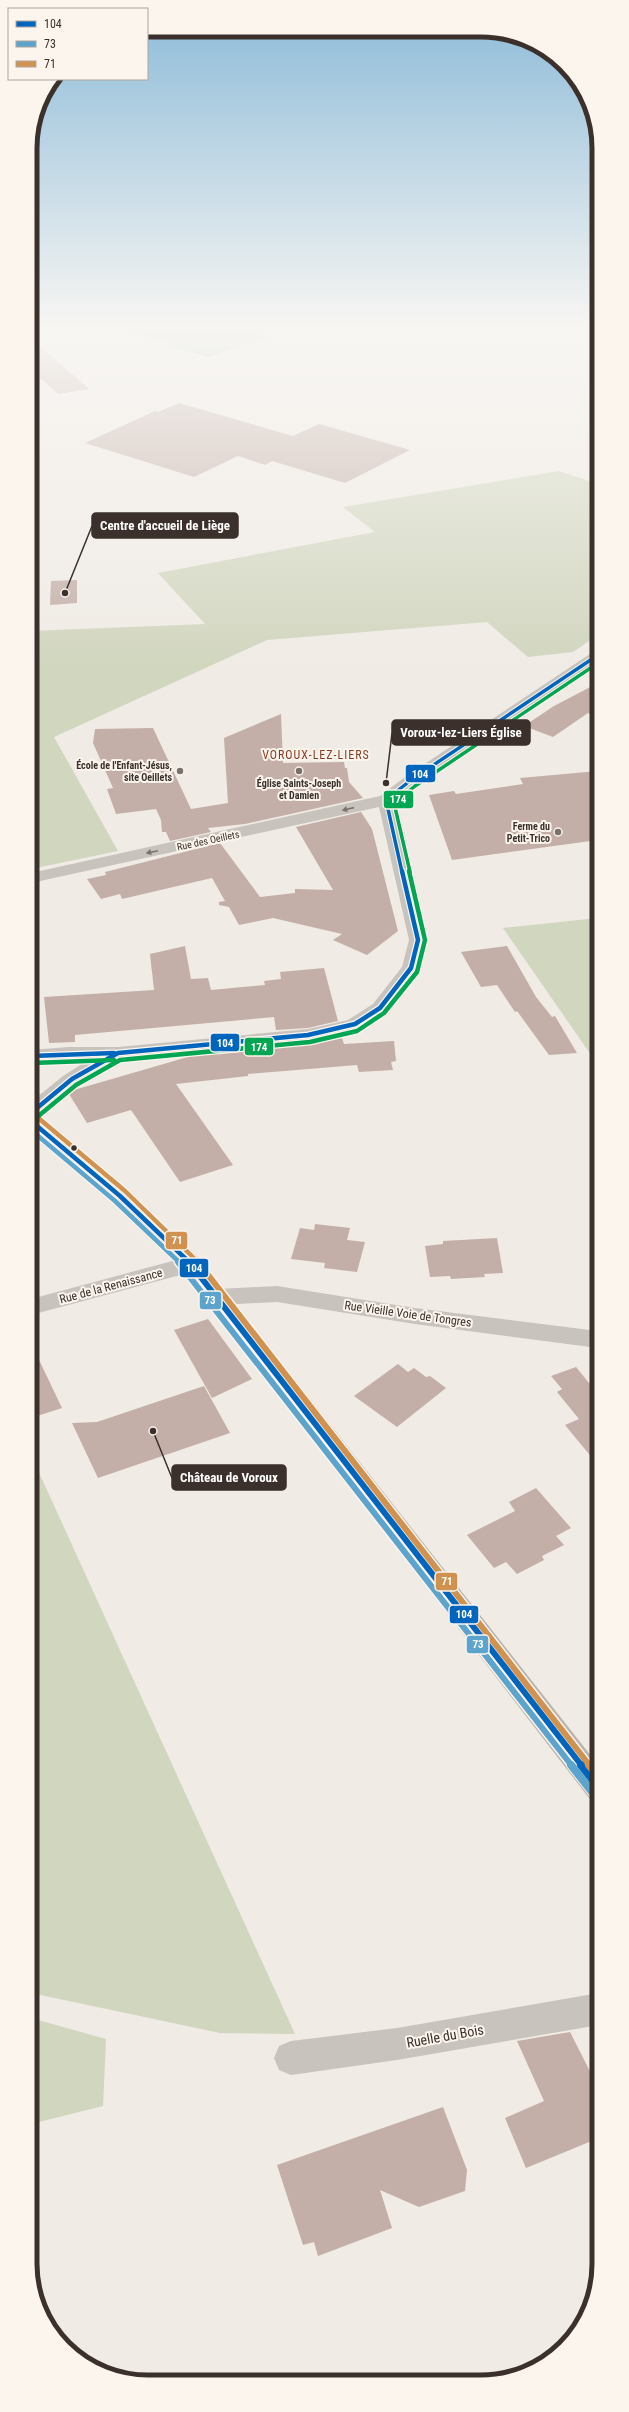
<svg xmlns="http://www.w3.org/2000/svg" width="629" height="2412" viewBox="0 0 629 2412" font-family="'Roboto Condensed',sans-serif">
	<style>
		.green { fill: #d1d6bf }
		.water { fill: #a1c2c1 }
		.building { fill: #c3afa7 }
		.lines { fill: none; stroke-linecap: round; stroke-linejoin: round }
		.street { fill: #c9c3be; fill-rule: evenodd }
		.secondary { fill: #bab3ae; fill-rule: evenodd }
		.bus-1-far3-casing { stroke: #fbf5ee; stroke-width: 5.5 }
		.bus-1-far2-casing { stroke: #fbf5ee; stroke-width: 7 }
		.bus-1-far1-casing { stroke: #fbf5ee; stroke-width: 9 }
		.bus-1-casing { stroke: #fbf5ee; stroke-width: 10 }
		.bus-2-far2-casing { stroke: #fbf5ee; stroke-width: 7 }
		.bus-2-far1-casing { stroke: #fbf5ee; stroke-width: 9 }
		.bus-2-casing { stroke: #fbf5ee; stroke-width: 10 }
		.bus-3-far2-casing { stroke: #fbf5ee; stroke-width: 7 }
		.bus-3-far1-casing { stroke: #fbf5ee; stroke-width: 9 }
		.bus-3-casing { stroke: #fbf5ee; stroke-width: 10 }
		.bus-4-far1-casing { stroke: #fbf5ee; stroke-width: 5.5 }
		.bus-4-casing { stroke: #fbf5ee; stroke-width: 7 }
		.bus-1-far3 { stroke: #0065bd; stroke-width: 3.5 }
		.bus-1-far2 { stroke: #0065bd; stroke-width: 4.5 }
		.bus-1-far1 { stroke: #0065bd; stroke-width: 6 }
		.bus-1 { stroke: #0065bd; stroke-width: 8 }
		.bus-2-far2 { stroke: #5da4cc; stroke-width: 4.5 }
		.bus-2-far1 { stroke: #5da4cc; stroke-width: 6 }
		.bus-2 { stroke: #5da4cc; stroke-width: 8 }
		.bus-3-far2 { stroke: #d19250; stroke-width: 4.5 }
		.bus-3-far1 { stroke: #d19250; stroke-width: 6 }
		.bus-3 { stroke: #d19250; stroke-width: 8 }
		.bus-4-far1 { stroke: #00a651; stroke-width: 3.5 }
		.bus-4 { stroke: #00a651; stroke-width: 4.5 }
		.oneway { fill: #7b726d }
		.poi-dot { fill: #7a716c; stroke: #fbf5ee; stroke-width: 1.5 }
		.bus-dot { fill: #3b302b; stroke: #fbf5ee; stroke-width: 1.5 }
		.labels { text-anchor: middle; stroke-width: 4; stroke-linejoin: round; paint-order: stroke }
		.far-poi-label { font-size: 10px; font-weight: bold; fill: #3b302b; stroke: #fbf5ee; text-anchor: end }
		.far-street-label { font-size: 10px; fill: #3b302b; stroke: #fbf5ee }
		.far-quarter-label { font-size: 12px; letter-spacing: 1px; fill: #8c3b22; stroke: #fbf5ee }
		.street-label { font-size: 12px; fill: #3b302b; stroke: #fbf5ee }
		.near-street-label { font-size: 14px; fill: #3b302b; stroke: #fbf5ee }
		.rim { fill: none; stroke: #3b302b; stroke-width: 5 }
		.leader { fill: none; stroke: #3b302b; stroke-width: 1.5 }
		.callout-dot { fill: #3b302b; stroke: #fbf5ee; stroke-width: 1.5 }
		.callout { fill: #3b302b; stroke: #3b302b; stroke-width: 1.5 }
		.callout-label { font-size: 13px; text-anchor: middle; font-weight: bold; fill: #fff }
		.line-badge { stroke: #fbf5ee; stroke-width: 1.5 }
		.badge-label { font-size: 11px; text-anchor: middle; font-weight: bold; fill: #fff }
	</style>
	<rect width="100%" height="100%" fill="#f0ebe5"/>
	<!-- green -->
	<g class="green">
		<polygon points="559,471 598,484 598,635 573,652 528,657 487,622 267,640 54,737 118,851 31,869 30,631 205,624 158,573 375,532 343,507"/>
		<polygon points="598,918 598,1065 503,928"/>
		<polygon points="31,1455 295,2034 220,2033 31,1993"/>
		<polygon points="31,2018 106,2039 103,2106 31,2124"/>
	</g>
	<!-- water -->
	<polygon class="water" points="117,330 257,330 266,337 209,357 164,345 171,342"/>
	<!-- building -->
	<g class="building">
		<polygon points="30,340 55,359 89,389 58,394 41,379 30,383"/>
		<polygon points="179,403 293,436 319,424 410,450 345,483 272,461 265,465 238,456 194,477 85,443 155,411 158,412"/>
		<polygon points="77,580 77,603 50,605 51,581"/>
		<polygon points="598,683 598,718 588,713 553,737 524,726 554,706"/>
		<polygon points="281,714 283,763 344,762 345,768 347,768 349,782 363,798 245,824 208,828 211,832 170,841 166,832 162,832 161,820 156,809 116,814 107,789 113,788 93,743 95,729 153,728 191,809 228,803 224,738"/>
		<polygon points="598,771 598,840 452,860 429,795 454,791 456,794 523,784 520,778"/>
		<polygon points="361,812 372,829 398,931 367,955 333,940 342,934 273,918 239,925 229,907 219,905 219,902 225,901 212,878 122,899 120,894 101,899 87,879 106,875 105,872 220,843 260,897 295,893 295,889 333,890 296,827"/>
		<polygon points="185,946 191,979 208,978 211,990 265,985 264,981 281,979 280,972 324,968 338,1021 308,1028 276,1030 274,1017 75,1035 75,1042 49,1043 44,997 154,990 150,954"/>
		<polygon points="507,946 536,997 552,1017 555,1016 577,1053 549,1055 517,1011 515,1012 497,985 481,987 461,952"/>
		<polygon points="341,1035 344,1044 394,1041 396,1061 391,1062 393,1070 359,1072 357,1065 248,1074 248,1076 176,1084 233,1165 180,1182 131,1110 87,1123 69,1094 74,1090 205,1052 308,1042"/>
		<polygon points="315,1224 350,1228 347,1240 365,1242 357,1272 324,1268 325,1263 291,1259 300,1228 314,1230"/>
		<polygon points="497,1238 503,1273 484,1274 485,1277 451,1279 450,1276 430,1277 425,1246 443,1244 443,1241"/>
		<polygon points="208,1319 252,1379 212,1398 174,1330"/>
		<polygon points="31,1343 62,1408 31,1418"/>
		<polygon points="398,1364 408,1372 414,1368 426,1377 430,1376 446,1388 397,1427 354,1396"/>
		<polygon points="576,1367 589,1383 598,1380 598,1465 565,1425 579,1419 557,1392 562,1389 551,1376"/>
		<polygon points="204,1386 230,1433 98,1478 72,1423 97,1422"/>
		<polygon points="536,1488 571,1528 556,1536 564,1545 542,1556 544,1560 517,1574 506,1562 494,1568 467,1535 515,1511 509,1502"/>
		<polygon points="570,2032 599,2089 599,2138 526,2168 505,2118 544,2101 517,2041"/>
		<polygon points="443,2107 467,2170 465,2191 419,2207 380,2190 392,2228 318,2256 314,2242 303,2245 277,2165"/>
	</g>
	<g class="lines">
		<!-- street -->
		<g class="street">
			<polygon points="30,330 41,330 30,335"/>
			<polygon points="598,651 598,662 417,783 395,801 427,940 420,968 387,1012 362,1028 308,1041 121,1059 87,1078 38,1118 31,1119 31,1102 63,1076 90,1059 31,1062 31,1050 68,1047 118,1047 308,1029 348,1020 373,1004 402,967 409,940 379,807 31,883 31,873 380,796 405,777 593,652"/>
			<polygon points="191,1256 199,1258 202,1264 199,1270 31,1315 31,1299"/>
			<polygon points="277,1286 415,1308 598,1331 598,1348 415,1324 277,1302 218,1305 210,1303 206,1297 210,1291 218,1289"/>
			<polygon points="599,1993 599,2025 397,2060 291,2075 279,2070 274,2058 279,2046 291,2041 397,2028"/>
		</g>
		<!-- secondary -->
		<polygon class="secondary" points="31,1114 38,1116 128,1191 199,1258 599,1766 599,1802 589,1798 183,1270 112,1201 31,1132"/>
		<defs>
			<polyline id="bus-1-far3" points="402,872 386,800 411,780 598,655"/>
			<g id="bus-1-far2">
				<polyline points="31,1056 114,1053"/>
				<polyline points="31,1113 72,1079 118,1053 308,1035 355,1024 380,1008 411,968 418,940 402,871"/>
				<polyline points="31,1121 120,1196 190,1263"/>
			</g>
			<polyline id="bus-1-far1" points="189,1262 582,1766"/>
			<polyline id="bus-1" points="581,1765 599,1788"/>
			<polyline id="bus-2-far2" points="31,1130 115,1201 180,1263"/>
			<polyline id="bus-2-far1" points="178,1262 572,1766"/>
			<polyline id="bus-2" points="571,1765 593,1793"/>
			<polyline id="bus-3-far2" points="36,1116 125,1191 199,1263"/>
			<polyline id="bus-3-far1" points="198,1262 590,1766"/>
			<polyline id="bus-3" points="589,1765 599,1777"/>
			<polyline id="bus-4-far1" points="410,872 394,803 415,786 598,663"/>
			<g id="bus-4">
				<polyline points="32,1063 114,1060"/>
				<polyline points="36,1118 76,1085 120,1060 310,1042 357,1031 384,1013 417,972 425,940 409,871"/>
			</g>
		</defs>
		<!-- bus-1-far3 casing -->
		<use href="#bus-1-far3" class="bus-1-far3-casing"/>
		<!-- bus-1-far2 casing -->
		<use href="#bus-1-far2" class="bus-1-far2-casing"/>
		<!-- bus-1-far1 casing -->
		<use href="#bus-1-far1" class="bus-1-far1-casing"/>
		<!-- bus-1 casing -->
		<use href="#bus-1" class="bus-1-casing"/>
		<!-- bus-2-far2 casing -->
		<use href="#bus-2-far2" class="bus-2-far2-casing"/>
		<!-- bus-2-far1 casing -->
		<use href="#bus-2-far1" class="bus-2-far1-casing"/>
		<!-- bus-2 casing -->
		<use href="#bus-2" class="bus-2-casing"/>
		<!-- bus-3-far2 casing -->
		<use href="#bus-3-far2" class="bus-3-far2-casing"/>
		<!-- bus-3-far1 casing -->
		<use href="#bus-3-far1" class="bus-3-far1-casing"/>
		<!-- bus-3 casing -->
		<use href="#bus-3" class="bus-3-casing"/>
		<!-- bus-4-far1 casing -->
		<use href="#bus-4-far1" class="bus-4-far1-casing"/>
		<!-- bus-4 casing -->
		<use href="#bus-4" class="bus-4-casing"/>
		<!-- bus-1-far3 -->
		<use href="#bus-1-far3" class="bus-1-far3"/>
		<!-- bus-1-far2 -->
		<use href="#bus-1-far2" class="bus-1-far2"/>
		<!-- bus-1-far1 -->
		<use href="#bus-1-far1" class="bus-1-far1"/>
		<!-- bus-1 -->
		<use href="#bus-1" class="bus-1"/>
		<!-- bus-2-far2 -->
		<use href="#bus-2-far2" class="bus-2-far2"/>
		<!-- bus-2-far1 -->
		<use href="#bus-2-far1" class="bus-2-far1"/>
		<!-- bus-2 -->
		<use href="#bus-2" class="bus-2"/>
		<!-- bus-3-far2 -->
		<use href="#bus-3-far2" class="bus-3-far2"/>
		<!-- bus-3-far1 -->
		<use href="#bus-3-far1" class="bus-3-far1"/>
		<!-- bus-3 -->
		<use href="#bus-3" class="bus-3"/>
		<!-- bus-4-far1 -->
		<use href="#bus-4-far1" class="bus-4-far1"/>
		<!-- bus-4 -->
		<use href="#bus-4" class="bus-4"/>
	</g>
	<!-- one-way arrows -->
	<defs><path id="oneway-solid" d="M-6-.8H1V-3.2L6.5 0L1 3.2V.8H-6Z"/></defs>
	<g class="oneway">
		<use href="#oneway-solid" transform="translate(348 809) rotate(167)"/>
		<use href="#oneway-solid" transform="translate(152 852) rotate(168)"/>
	</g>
	<!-- sky -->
	<linearGradient id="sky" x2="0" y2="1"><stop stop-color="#8bbad8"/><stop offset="0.49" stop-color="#f8f6f3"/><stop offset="1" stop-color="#f8f6f3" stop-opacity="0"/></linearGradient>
	<rect width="629" height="668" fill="url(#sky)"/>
	<!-- markers -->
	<g class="poi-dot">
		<circle cx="180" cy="771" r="4"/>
		<circle cx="299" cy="771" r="4"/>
		<circle cx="558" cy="832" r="4"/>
	</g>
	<circle class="bus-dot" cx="74" cy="1148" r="3.5"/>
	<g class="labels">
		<!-- far-poi labels -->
		<g class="far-poi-label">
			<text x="172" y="769">École de l'Enfant-Jésus,<tspan x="172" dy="12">site Oeillets</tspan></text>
			<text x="299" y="787" text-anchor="middle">Église Saints-Joseph<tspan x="299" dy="12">et Damien</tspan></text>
			<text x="550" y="830">Ferme du<tspan x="550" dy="12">Petit-Trico</tspan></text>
		</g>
		<!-- far-street labels -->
		<g class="far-street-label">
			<text transform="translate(208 840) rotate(-12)" y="4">Rue des Oeillets</text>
		</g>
		<!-- far-quarter labels -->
		<g class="far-quarter-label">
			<text x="316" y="759">VOROUX-LEZ-LIERS</text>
		</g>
		<!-- street labels -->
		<g class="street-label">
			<text transform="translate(111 1286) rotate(-15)" y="4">Rue de la Renaissance</text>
			<text transform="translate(408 1314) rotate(8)" y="4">Rue Vieille Voie de Tongres</text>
		</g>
		<!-- near-street labels -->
		<g class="near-street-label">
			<text transform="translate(445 2036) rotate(-10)" y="5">Ruelle du Bois</text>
		</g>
	</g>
	<!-- crop -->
	<path d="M0 0H629V2412H0ZM148 37H481A111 111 0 0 1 592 148V2264A111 111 0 0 1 481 2375H148A111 111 0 0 1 37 2264V148A111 111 0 0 1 148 37Z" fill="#fbf5ee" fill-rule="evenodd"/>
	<path class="rim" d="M148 37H481A111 111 0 0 1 592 148V2264A111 111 0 0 1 481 2375H148A111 111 0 0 1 37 2264V148A111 111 0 0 1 148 37Z"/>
	<!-- callouts -->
	<path class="leader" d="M65 593L92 526M386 783L392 733M153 1431L172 1478"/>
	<g class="callout-dot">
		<circle cx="65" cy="593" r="4"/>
		<circle cx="386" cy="783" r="4"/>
		<circle cx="153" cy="1431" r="4"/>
	</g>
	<g class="callout">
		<rect x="92" y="513" width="146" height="25" rx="4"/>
		<rect x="392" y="720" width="138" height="25" rx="4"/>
		<rect x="172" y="1465" width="114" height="25" rx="4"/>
	</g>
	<g class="callout-label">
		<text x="165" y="530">Centre d'accueil de Liège</text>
		<text x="461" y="737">Voroux-lez-Liers Église</text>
		<text x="229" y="1482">Château de Voroux</text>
	</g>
	<g class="line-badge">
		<rect x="405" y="764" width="31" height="19" rx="4" fill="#0065bd"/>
		<rect x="383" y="790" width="31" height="19" rx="4" fill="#00a651"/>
		<rect x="210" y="1033" width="30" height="19" rx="4" fill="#0065bd"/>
		<rect x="244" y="1037" width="30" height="19" rx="4" fill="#00a651"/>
		<rect x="165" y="1231" width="23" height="19" rx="4" fill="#d19250"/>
		<rect x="179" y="1258" width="30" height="20" rx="4" fill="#0065bd"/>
		<rect x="199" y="1291" width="23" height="19" rx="4" fill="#5da4cc"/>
		<rect x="435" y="1572" width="23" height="19" rx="4" fill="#d19250"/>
		<rect x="449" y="1605" width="30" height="19" rx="4" fill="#0065bd"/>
		<rect x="466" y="1635" width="23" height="19" rx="4" fill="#5da4cc"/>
	</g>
	<g class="badge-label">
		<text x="420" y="778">104</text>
		<text x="398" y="803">174</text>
		<text x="225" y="1047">104</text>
		<text x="259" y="1051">174</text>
		<text x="177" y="1244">71</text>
		<text x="194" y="1272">104</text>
		<text x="210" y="1304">73</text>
		<text x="447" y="1585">71</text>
		<text x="464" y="1618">104</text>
		<text x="478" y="1648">73</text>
	</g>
	<!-- legend -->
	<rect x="8" y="8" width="140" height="72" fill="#fbf5ee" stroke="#aea6a0"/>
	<rect x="16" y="21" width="20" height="6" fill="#0065bd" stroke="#aea6a0"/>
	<text x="44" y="28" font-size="12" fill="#3b302b">104</text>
	<rect x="16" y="41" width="20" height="6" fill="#5da4cc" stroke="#aea6a0"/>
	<text x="44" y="48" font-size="12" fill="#3b302b">73</text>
	<rect x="16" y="61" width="20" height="6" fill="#d19250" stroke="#aea6a0"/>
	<text x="44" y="68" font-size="12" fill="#3b302b">71</text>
</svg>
